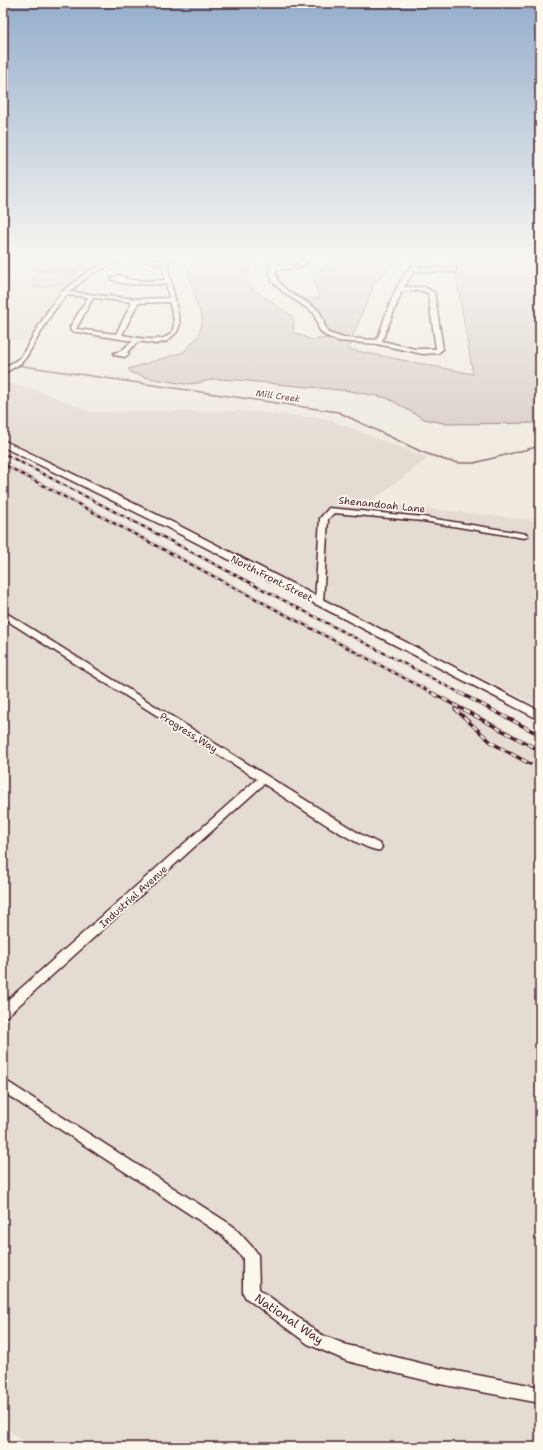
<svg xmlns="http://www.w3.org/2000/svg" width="543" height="1450" viewBox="0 0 543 1450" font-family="'Shantell Sans',sans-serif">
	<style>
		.built { fill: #e4dbd2 }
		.green { fill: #d8ccc6; stroke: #917678 }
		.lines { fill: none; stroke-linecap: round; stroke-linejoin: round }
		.stream { stroke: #8c6f72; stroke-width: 1.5 }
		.minor-casing { stroke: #4a1f2b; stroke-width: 3 }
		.major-casing { stroke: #4a1f2b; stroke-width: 3 }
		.minor { fill: #fbf7ec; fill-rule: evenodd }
		.major { fill: #fbf7ec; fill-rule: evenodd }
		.rail-far1-casing { stroke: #4a1f2b; stroke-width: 2.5 }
		.rail-casing { stroke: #4a1f2b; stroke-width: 3.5 }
		.rail-far1 { stroke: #fbf7ec; stroke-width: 1.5; stroke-dasharray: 4; stroke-linecap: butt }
		.rail { stroke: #fbf7ec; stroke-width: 2; stroke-dasharray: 6; stroke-linecap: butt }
		.labels { text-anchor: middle; stroke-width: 3.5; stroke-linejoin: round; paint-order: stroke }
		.far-water-label { font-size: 9px; font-style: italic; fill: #704e55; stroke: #fbf7ec }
		.street-label { font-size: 10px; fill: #4a1f2b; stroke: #fbf7ec }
		.near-street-label { font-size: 12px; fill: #4a1f2b; stroke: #fbf7ec }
	</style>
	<rect width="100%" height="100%" fill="#f0eae0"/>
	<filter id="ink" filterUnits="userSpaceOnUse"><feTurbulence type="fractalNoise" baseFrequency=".025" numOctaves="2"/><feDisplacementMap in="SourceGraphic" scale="8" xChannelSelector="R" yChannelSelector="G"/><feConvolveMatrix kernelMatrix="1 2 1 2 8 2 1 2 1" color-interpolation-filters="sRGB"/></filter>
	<g filter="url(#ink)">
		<!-- built -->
		<g class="built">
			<polygon points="3,258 117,258 87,272 71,283 61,292 53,302 29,341 3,339"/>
			<polygon points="3,382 37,390 91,412 240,411 325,418 428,458 370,502 540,521 540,707 3,437"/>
			<polygon points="3,460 540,747 540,1447 30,1447 3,1425"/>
		</g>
		<!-- green -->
		<g class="green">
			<path d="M 39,258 L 107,258 C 84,271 56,271 31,270 Z"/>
			<polygon points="197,258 253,258 245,283 290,315 294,319 293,332 312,340 327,338 336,341 354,342 347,349 473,374 453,258 540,258 540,423 448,424 424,419 387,398 350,391 236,380 214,379 198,383 185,384 148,378 132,373 128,369 184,352 199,335 202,323 202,317 196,302 188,268"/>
			<polygon points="334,258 398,258 375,282 352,338 339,337 329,332 320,312 301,299 320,298 313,278 315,275"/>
			<polygon points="75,270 73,277 63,283 54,285 34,288 33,274 36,273"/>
		</g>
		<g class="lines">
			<!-- stream -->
			<g class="stream">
				<polyline points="3,363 12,364"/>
				<polyline points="16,365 338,412 422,452 448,461 461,463 474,463 540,446"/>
			</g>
			<defs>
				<g id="minor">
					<path d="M 116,258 L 124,258 L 90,275 L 69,292 L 136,299 L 169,298 L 166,284 C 154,284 119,287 111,278 L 119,275 L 125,277 L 125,279 L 144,281 L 165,280 L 162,264 L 128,258 L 143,258 L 164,261 L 166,258 L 172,258 L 168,263 L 168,267 L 180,324 L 177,332 L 167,341 L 156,344 L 139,341 L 127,352 L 129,354 L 125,357 L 114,355 L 114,353 L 121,351 L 133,341 L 71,331 L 70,327 L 88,297 L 66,295 L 53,312 L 25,359 L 20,364 L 3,374 L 3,369 L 21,357 L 47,312 L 62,292 L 86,273 ZM 93,298 L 132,302 L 116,334 L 76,329 ZM 169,302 C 171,308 174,317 174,324 C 173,348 136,337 122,335 L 138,303 Z"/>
					<path d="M 273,258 L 279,258 L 277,265 L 296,265 L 305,258 L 312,258 L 299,268 L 276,269 C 274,291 305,298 318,310 C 324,316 323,326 328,333 L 344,338 L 376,340 C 380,334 382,326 384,320 C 391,300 405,258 430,258 L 417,267 L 456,269 L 456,271 L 454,272 L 414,271 L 404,287 L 424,287 L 434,292 L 443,349 L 438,353 L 423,354 L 377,344 L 338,341 L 324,335 L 319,329 L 314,313 L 283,292 L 272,281 L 270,272 ZM 402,291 L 423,291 L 428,293 L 436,349 L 415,349 L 382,341 Z"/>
					<polygon points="329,508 423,517 527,534 528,536 524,538 423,521 334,513 328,519 323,602 319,605 315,602 320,518"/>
					<path d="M 3,611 L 360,834 L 380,844 L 382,847 L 380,850 C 366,854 281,795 264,784 L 7,1016 L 3,1017 L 3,1004 L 257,779 L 3,618 Z"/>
					<polygon points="3,1079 233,1226 255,1250 258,1255 259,1289 320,1334 347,1345 440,1368 540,1387 540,1403 440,1384 347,1361 308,1344 246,1298 243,1293 243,1258 223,1236 3,1092"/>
				</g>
				<polygon id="major" points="3,440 174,523 540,711 540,720 166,527 3,447"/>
			</defs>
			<!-- minor casing -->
			<use href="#minor" class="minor-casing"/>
			<!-- major casing -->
			<use href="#major" class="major-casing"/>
			<!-- minor -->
			<use href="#minor" class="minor"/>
			<!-- major -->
			<use href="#major" class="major"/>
			<defs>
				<g id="rail-far1">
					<polyline points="3,453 462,694"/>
					<polyline points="3,464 434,694"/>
				</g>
				<g id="rail">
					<polyline points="432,693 537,749"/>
					<polyline points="460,693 540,735"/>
					<polyline points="455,709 492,743 530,764"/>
				</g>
			</defs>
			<!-- rail-far1 casing -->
			<use href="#rail-far1" class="rail-far1-casing"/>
			<!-- rail casing -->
			<use href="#rail" class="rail-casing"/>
			<!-- rail-far1 -->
			<use href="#rail-far1" class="rail-far1"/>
			<!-- rail -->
			<use href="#rail" class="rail"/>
		</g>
	</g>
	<!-- sky -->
	<linearGradient id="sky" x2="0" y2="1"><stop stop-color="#95aecc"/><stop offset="0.56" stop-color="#f8f6f1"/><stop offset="1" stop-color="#f8f6f1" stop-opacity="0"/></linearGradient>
	<rect width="543" height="461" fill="url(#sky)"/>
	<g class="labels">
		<!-- far-water labels -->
		<g class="far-water-label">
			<text transform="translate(278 396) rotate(8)" y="3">Mill Creek</text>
		</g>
		<!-- street labels -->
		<g class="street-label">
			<text transform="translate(382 504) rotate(6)" y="4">Shenandoah Lane</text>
			<text transform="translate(272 578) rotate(27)" y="4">North Front Street</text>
			<text transform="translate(189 732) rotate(32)" y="4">Progress Way</text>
			<text transform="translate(133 896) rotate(-42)" y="4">Industrial Avenue</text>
		</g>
		<!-- near-street labels -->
		<g class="near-street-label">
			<text transform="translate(289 1319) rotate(34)" y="4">National Way</text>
		</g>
	</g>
	<!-- margin -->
	<rect width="543" height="1450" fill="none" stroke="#fbf7ec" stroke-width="16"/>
	<rect x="8" y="8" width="527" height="1434" fill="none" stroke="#4a1f2b" stroke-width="1.5" filter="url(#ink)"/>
</svg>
